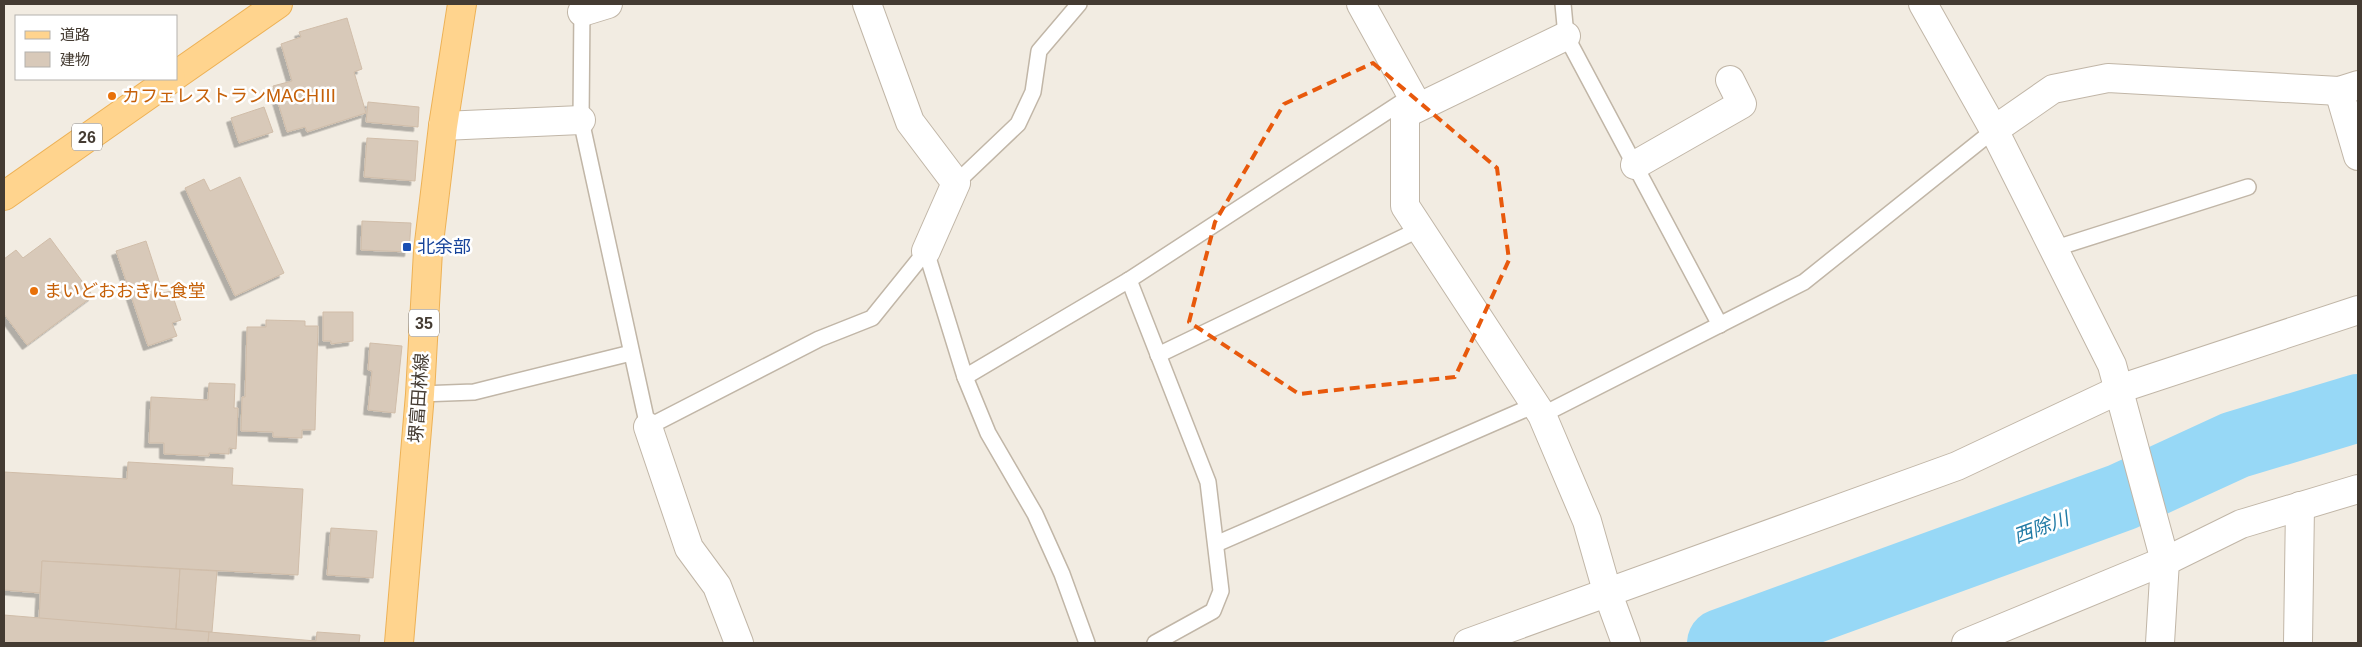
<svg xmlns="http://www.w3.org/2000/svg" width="2362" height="647" viewBox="0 0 2362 647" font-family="Arial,'Noto Sans JP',sans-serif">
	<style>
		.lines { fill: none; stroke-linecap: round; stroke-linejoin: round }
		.river { stroke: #97d8f6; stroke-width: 68 }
		.building { fill: #d8c9b9; stroke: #d0bda9; filter: url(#shadow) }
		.lane-casing { stroke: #c1b6a7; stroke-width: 18 }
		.street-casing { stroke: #c1b6a7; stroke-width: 30 }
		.primary-casing { stroke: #edb155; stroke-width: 30 }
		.lane { stroke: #fff; stroke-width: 15 }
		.street { stroke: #fff; stroke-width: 28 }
		.primary { stroke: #ffd48e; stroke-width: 28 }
		.marked { fill: none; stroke: #e8590c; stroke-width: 4; stroke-dasharray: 10 6; stroke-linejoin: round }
		.food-dot { fill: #e8710a; stroke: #fff; stroke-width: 2 }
		.transit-dot { fill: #1a4fb4; stroke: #fff; stroke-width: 2 }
		.labels { text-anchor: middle; stroke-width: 5; stroke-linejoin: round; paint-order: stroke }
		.shield { fill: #fff; stroke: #7c7670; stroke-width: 1 }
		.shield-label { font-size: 16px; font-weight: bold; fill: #443b32 }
		.food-label { font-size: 18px; fill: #c56008; stroke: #fff; text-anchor: start }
		.transit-label { font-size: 18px; fill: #164399; stroke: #fff; text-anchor: start }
		.street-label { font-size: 18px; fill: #443b32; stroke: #fff }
		.water-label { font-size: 19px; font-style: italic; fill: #227ba6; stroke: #fff }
	</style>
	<defs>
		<filter id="shadow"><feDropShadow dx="-4.5" dy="4.5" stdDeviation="0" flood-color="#0004"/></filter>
	</defs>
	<rect width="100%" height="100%" fill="#f2ece2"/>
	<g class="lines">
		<!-- river -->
		<polyline class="river" points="1721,643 2122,497 2235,445 2358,408"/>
	</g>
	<!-- building -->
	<g class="building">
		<polygon points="347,18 362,69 354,72 366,113 307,132 305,127 287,132 273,86 292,81 281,44 301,37 299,32"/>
		<polygon points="368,102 419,107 418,127 366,122"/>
		<polygon points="264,107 273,132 239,143 231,118"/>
		<polygon points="367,138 418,141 415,181 364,177"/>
		<polygon points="240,177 284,273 235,296 185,188 204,179 210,191"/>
		<polygon points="362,221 411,223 409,252 361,250"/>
		<polygon points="50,238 93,296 27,345 4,314 4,259 16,250 23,258"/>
		<polygon points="146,241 163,293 171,291 181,320 172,323 177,336 148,346 116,251"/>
		<polygon points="323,312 353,312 353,341 331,344 331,341 323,341"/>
		<polygon points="266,320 305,321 305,326 318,326 315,430 302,430 302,438 273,437 273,432 241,431 242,397 245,397 247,327 266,327"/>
		<polygon points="370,343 402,346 395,413 368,410 372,371 368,370"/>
		<polygon points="209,383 235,384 234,408 238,408 236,449 229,448 229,454 209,453 209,456 164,454 164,443 149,443 151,397 208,400"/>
		<polygon points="128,462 233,468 232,485 303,489 298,575 42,561 40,593 4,590 4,472 127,479"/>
		<polygon points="331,528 377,531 373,578 327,575"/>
		<polygon points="42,561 180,569 176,629 39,619"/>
		<polygon points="180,569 217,571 212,632 176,629"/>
		<polygon points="4,615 209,632 208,643 4,643"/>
		<polygon points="209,632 316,641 317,632 360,635 359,643 208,643"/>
	</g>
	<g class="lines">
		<defs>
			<g id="lane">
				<polyline points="1563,4 1566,36 1720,325"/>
				<polyline points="582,6 581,120 648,427 819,339 872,318 926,251 965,377 1129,280 1408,98"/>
				<polyline points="956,183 1018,124 1033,92 1039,51 1079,4"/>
				<polyline points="2053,249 2248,187"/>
				<polyline points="1129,280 1208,482 1221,591 1213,611 1155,643"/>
				<polyline points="1158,355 1420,229"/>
				<polyline points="965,377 988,433 1035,514 1062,574 1087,643"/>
				<polyline points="420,394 474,392 631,353"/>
				<polyline points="1542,415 1804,282 1994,130"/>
				<polyline points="1216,544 1535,405"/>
			</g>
			<g id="street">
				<polyline points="867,4 910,122 956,183 926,251"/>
				<polyline points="1361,4 1412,96 1405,114 1405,206 1542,415 1587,521 1607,591 1626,643"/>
				<polyline points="1923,4 1994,130 2112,365 2165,561 2160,643"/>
				<polyline points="582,12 608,4"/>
				<polyline points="2339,91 2358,156"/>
				<polyline points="1405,114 1566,36"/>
				<polyline points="443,126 581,120"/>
				<polyline points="1994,130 2053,89 2108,78 2339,91 2358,85"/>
				<polyline points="1635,165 1742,104 1730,80"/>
				<polyline points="648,427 689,548 717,586 739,643"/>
				<polyline points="1468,643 1957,466 2125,387 2358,310"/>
				<polyline points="1966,643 2174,557 2241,524 2358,489"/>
				<polyline points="2298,643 2300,506"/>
			</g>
			<g id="primary">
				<polyline points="176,75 278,4"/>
				<polyline points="4,196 171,79"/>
				<polyline points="399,643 420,394 428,251 443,126 462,4"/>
			</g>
		</defs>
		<!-- lane casing -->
		<use href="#lane" class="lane-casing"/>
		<!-- street casing -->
		<use href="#street" class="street-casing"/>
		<!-- primary casing -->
		<use href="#primary" class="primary-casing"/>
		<!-- lane -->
		<use href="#lane" class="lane"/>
		<!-- street -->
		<use href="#street" class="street"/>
		<!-- primary -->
		<use href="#primary" class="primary"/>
	</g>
	<!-- marked area -->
	<path class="marked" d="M 1373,63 L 1497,168 L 1509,260 L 1455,377 L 1299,394 L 1189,322 L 1215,222 L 1284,104 Z"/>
	<!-- markers -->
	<g class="food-dot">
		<circle cx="112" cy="96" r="5"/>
		<circle cx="34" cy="291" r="5"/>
	</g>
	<rect class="transit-dot" x="402" y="242" width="10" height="10" rx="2.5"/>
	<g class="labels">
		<!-- shield labels -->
		<g class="shield">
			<rect x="72" y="123.5" width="30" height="27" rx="4"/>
			<rect x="409" y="309.5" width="30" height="27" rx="4"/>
		</g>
		<g class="shield-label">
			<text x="87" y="143">26</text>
			<text x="424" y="329">35</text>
		</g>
		<!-- food labels -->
		<g class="food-label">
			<text x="122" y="102">カフェレストランMACHⅢ</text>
			<text x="44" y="297">まいどおおきに食堂</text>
		</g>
		<!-- transit labels -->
		<g class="transit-label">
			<text x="417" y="253">北余部</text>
		</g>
		<!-- street labels -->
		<g class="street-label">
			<text transform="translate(419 398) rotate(-86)" y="6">堺富田林線</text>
		</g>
		<!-- water labels -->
		<g class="water-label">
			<text transform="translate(2041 527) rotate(-20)" y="7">西除川</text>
		</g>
	</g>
	<!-- border -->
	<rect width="2362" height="647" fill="none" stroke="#443b32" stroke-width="10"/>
	<!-- legend -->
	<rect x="15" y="15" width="162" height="65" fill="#ffffff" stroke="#b4b1ad"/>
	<rect x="25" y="31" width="25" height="8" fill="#ffd48e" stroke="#b4b1ad"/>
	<text x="60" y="40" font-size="15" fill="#443b32">道路</text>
	<rect x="25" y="52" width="25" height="15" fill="#d8c9b9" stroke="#b4b1ad"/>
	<text x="60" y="65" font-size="15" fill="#443b32">建物</text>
</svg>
